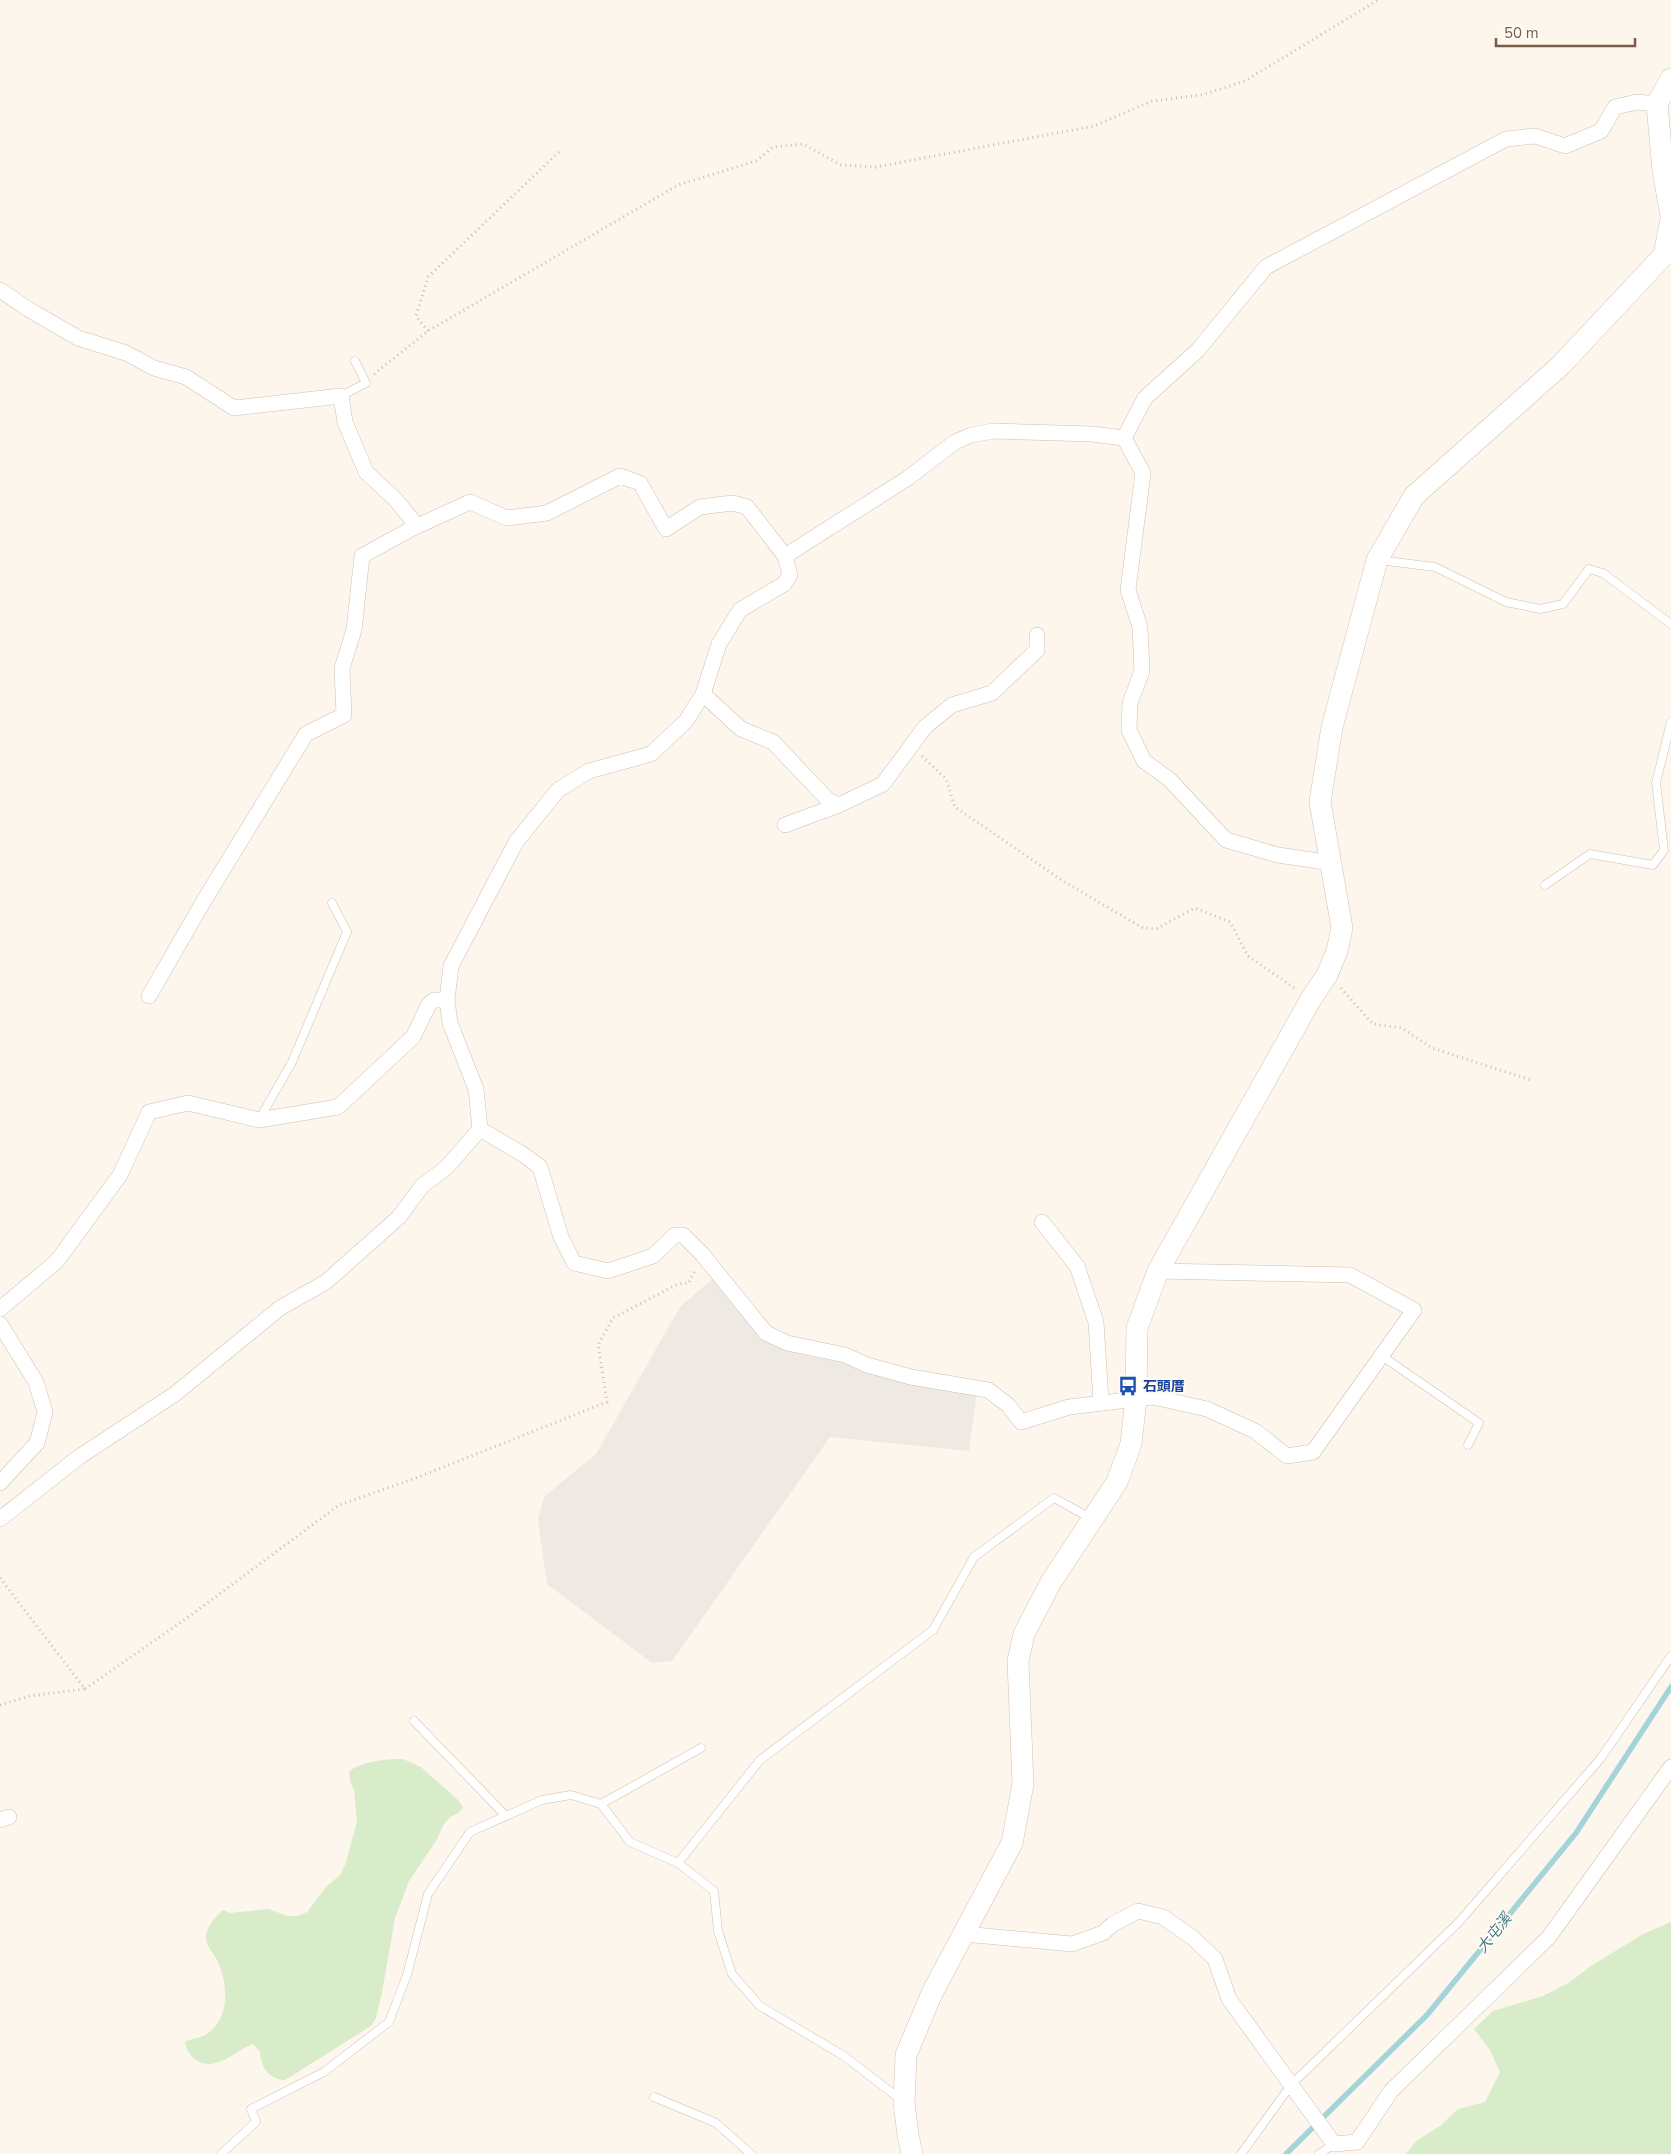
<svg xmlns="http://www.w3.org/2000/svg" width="1671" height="2154" viewBox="0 0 1671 2154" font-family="'Nunito Sans','Noto Sans TC',sans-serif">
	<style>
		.industrial { fill: #efe9e4 }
		.green { fill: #d8ecc9 }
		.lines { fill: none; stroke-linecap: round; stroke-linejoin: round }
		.stream { stroke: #a5d3da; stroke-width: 5.5 }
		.lane-casing { stroke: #d1beb0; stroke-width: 9 }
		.street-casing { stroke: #d1beb0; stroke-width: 16 }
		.secondary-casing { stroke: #d6c0b0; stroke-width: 22 }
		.path { stroke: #d9b8a5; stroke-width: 3; stroke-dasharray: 1 4; stroke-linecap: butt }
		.lane { stroke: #fff; stroke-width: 8 }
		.street { stroke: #fff; stroke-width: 15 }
		.secondary { stroke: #fff; stroke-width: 21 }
		.labels { text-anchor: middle; stroke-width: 4; stroke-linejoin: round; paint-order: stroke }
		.transit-label { font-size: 14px; font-weight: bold; fill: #164399; stroke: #fffaf3; text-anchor: start }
		.water-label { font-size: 15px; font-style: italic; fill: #437c86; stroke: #fffaf3 }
	</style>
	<rect width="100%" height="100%" fill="#fdf6ec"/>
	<!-- industrial -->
	<polygon class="industrial" points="712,1279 759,1312 779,1339 800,1354 977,1390 969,1451 830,1437 672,1661 652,1663 547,1584 538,1520 544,1497 596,1454 680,1307"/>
	<!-- green -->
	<g class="green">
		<path d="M 403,1759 L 421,1767 L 459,1801 L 463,1808 L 458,1813 L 450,1817 L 444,1824 L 436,1841 L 409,1881 L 395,1918 L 382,1992 L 376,2018 L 371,2026 L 285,2080 C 268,2079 261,2067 260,2052 L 253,2044 C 234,2051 215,2074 195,2059 C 188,2054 187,2050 185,2042 C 192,2038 202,2038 207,2034 C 231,2017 228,1983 217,1960 C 213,1952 205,1945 206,1935 C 208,1925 216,1916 223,1910 L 230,1913 L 268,1909 L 288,1916 L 298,1916 L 307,1912 L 326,1887 L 340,1875 L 345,1865 L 357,1821 L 354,1790 L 350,1782 L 349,1771 C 365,1761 384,1759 403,1759 Z"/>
		<polygon points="1671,1922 1671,2154 1406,2154 1416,2141 1440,2126 1458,2109 1485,2102 1500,2072 1490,2050 1474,2029 1493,2011 1543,1996 1570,1982 1591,1966 1643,1934"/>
	</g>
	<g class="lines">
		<!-- stream -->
		<polyline class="stream" points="1286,2154 1427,2015 1576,1833 1671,1687"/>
		<defs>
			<g id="lane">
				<polyline points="341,396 366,383 355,361"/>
				<polyline points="1379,560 1435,567 1506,602 1540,609 1563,604 1589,569 1603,573 1671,624"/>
				<polyline points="1545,885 1590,854 1653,865 1664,850 1656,783 1671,722"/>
				<polyline points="259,1120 292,1062 347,932 332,903"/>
				<polyline points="1382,1356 1479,1423 1468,1445"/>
				<polyline points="414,1721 505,1815"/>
				<polyline points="601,1804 701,1748"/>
				<polyline points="678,1863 760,1760 933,1630 974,1557 1054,1498 1092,1519"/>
				<polyline points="654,2097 716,2123 751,2154"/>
				<polyline points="221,2154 256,2122 251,2109 324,2072 389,2022 407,1975 428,1894 470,1832 542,1800 571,1795 601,1804 630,1842 678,1863 714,1891 718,1931 732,1974 760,2006 844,2056 900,2099"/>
				<polyline points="1241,2154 1291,2085 1459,1922 1601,1758 1671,1656"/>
				<polyline points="1319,2154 1334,2144"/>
			</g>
			<g id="street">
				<polyline points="0,290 28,309 78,338 126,353 154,368 186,377 234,408 341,396 345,422 366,472 396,500 417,526"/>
				<polyline points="703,694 741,729 773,742 828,800 839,805 883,784 925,727 952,705 992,693 1037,650 1037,635"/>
				<polyline points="785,825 839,805"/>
				<polyline points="1332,863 1278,855 1226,840 1169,779 1144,761 1129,730 1130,703 1142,671 1140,627 1128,590 1143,473 1124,438 1145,398 1198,350 1266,267 1506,139 1535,136 1565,146 1601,131 1615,107 1637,102 1657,104"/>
				<polyline points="149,996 205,899 306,734 344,715 342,668 354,630 362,556 411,529 470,502 507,518 547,513 620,476 640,483 666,529 700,507 733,503 747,507 785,556"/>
				<polyline points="480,1129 524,1155 540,1167 561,1237 574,1263 608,1271 653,1256 675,1235 683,1235 702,1254 766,1333 787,1343 845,1355 867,1365 911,1377 988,1390 1008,1405 1021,1422 1069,1407 1153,1397 1207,1409 1255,1431 1287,1456 1313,1452 1414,1310 1350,1275 1158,1271"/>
				<polyline points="1042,1222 1077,1266 1096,1322 1101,1403"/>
				<polyline points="0,1309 57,1261 120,1175 149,1112 188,1103 259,1120 338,1107 413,1037 429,1004 434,1000 447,1000"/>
				<polyline points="0,1324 36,1382 45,1412 37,1443 0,1483"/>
				<polyline points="0,1519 79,1457 175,1394 280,1308 326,1282 399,1217 422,1186 447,1167 480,1129 476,1089 450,1023 447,1000 451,966 516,842 558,790 589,771 651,754 686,721 703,694 719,644 740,610 784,584 790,575 785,556 908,478 955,442 971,435 993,431 1092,434 1124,438"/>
				<polyline points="0,1820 9,1817"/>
				<polyline points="964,1934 1072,1944 1103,1933 1113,1924 1138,1911 1163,1917 1193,1938 1215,1959 1229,1999 1334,2144 1357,2142 1391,2091 1549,1937 1671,1767"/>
			</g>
			<g id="secondary">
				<polyline points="1671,79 1657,104 1663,171 1671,215"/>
				<polyline points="912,2154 908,2135 904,2103 906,2055 932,1993 1012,1843 1023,1784 1018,1661 1024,1634 1051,1582 1117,1482 1131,1444 1136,1399 1137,1328 1158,1271 1311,999 1327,975 1337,951 1342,928 1320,802 1332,727 1377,560 1414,496 1561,365 1664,255 1671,219"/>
			</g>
		</defs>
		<!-- lane casing -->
		<use href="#lane" class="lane-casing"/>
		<!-- street casing -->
		<use href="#street" class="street-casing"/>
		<!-- secondary casing -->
		<use href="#secondary" class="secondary-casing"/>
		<!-- path -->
		<g class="path">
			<polyline points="428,331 416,316 428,277 560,151"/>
			<polyline points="374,374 428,331 678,185 756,161 773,147 803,144 841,165 876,167 1094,126 1152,101 1202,95 1245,81 1378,0"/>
			<polyline points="922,756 946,779 955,807 1063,881 1143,928 1156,929 1195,908 1230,922 1248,956 1296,989"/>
			<polyline points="1341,988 1373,1024 1402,1028 1432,1048 1531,1080"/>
			<polyline points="0,1578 85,1689 194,1613 339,1505 416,1478 607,1402 598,1345 613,1318 678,1284 689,1283 695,1270"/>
			<polyline points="0,1705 30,1696 85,1689"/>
		</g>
		<!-- lane -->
		<use href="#lane" class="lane"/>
		<!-- street -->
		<use href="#street" class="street"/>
		<!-- secondary -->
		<use href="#secondary" class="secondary"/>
	</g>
	<!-- icons -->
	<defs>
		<symbol id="bus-bare" viewBox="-9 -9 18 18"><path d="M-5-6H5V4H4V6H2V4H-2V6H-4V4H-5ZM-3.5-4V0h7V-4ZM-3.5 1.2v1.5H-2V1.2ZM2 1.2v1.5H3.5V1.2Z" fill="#1a4fb4" stroke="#fffaf3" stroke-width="2.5" paint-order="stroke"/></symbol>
	</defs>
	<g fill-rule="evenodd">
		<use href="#bus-bare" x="1114" y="1372" width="28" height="28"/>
	</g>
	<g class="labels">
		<!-- transit labels -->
		<g class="transit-label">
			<text x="1143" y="1391">石頭厝</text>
		</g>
		<!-- water labels -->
		<g class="water-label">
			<text transform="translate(1494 1933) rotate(-51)" y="5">大屯溪</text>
		</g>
	</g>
	<!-- scale -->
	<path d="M1496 38v8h139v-8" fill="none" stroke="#7a5c4d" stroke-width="2.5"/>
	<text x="1504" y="38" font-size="15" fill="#7a5c4d" stroke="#fffaf3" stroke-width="4" paint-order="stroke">50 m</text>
</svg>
